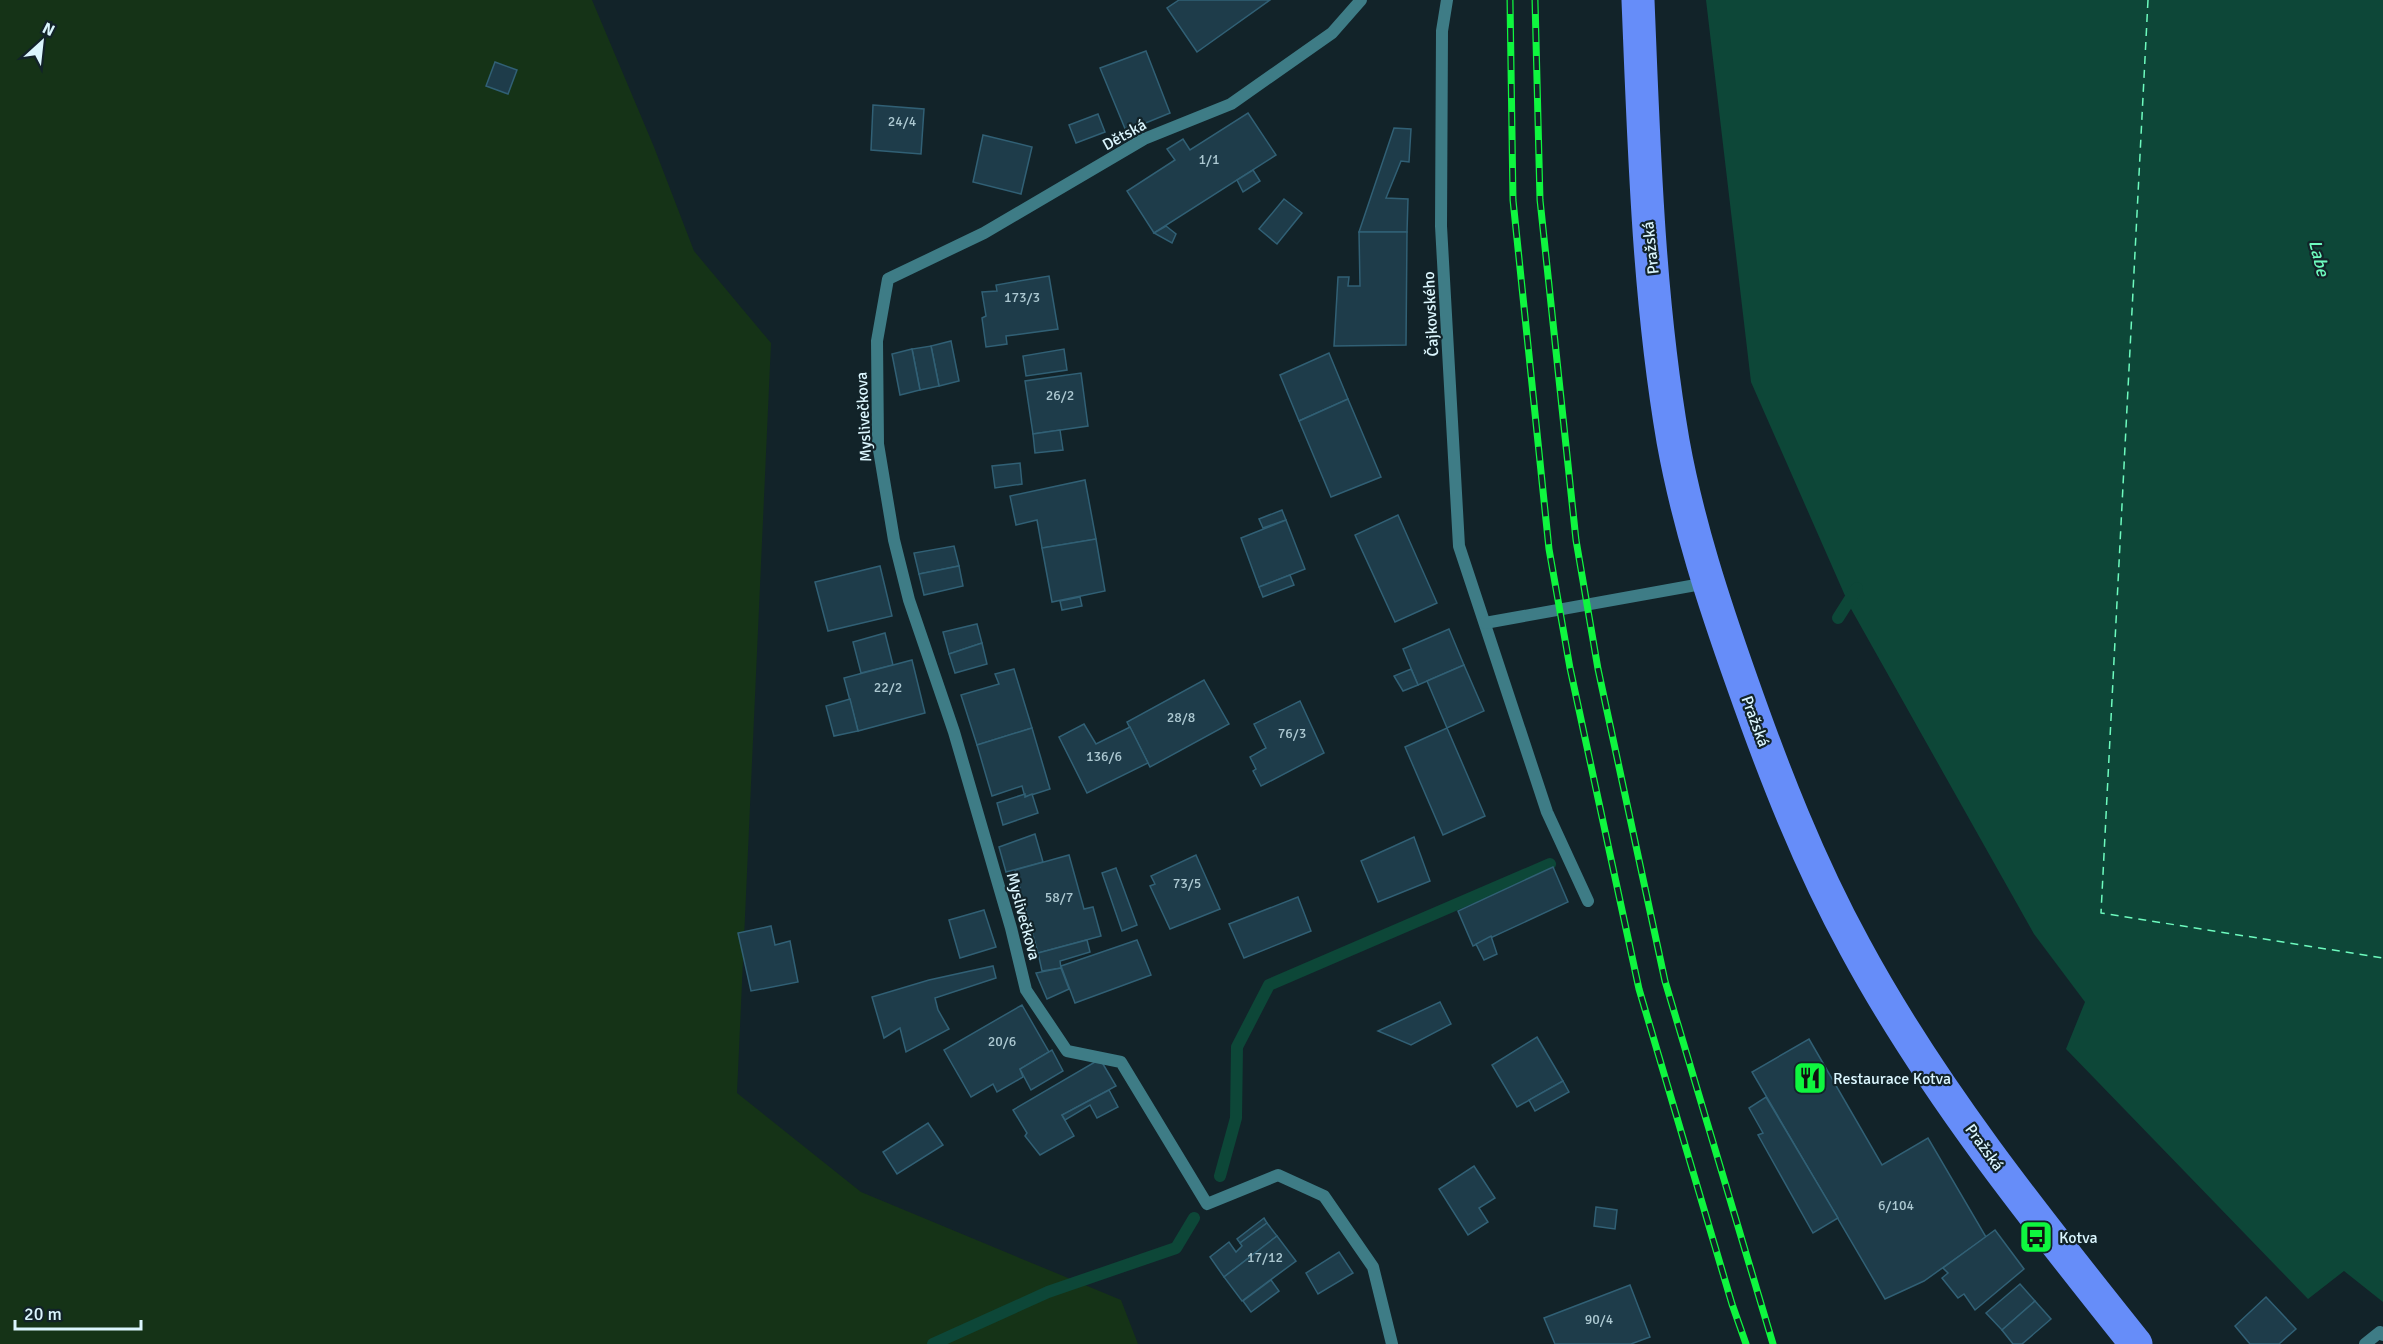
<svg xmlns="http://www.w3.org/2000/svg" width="2383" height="1344" viewBox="0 0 2383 1344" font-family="Signika,sans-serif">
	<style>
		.green { fill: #153317 }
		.water { fill: #0d4738 }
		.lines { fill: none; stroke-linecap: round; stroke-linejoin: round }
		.stream { stroke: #0d4738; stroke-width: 12 }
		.ferry { stroke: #6dfabe; stroke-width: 1.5; stroke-dasharray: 8 6; stroke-linecap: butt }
		.building { fill: #1e3c4a; stroke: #316075; stroke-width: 1.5 }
		.lane { stroke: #3e7c86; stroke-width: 12 }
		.street { stroke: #3e7c86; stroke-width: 12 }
		.primary { stroke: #668df9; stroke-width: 33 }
		.rail-casing { stroke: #0ff63f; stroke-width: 7 }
		.rail { stroke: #122329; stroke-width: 4.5; stroke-dasharray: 14; stroke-linecap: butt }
		.labels { text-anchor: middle; stroke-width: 4.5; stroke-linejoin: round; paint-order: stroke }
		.number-label { font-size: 14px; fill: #acc8d1 }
		.street-label { font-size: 16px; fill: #dbf6fe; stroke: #122329 }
		.poi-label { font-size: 16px; fill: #dbf6fe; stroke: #122329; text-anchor: start }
		.water-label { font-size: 18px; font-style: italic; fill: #6dfabe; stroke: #122329 }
	</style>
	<rect width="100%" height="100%" fill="#122329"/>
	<!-- green -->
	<polygon class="green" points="0,0 592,0 654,147 694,251 771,343 737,1093 861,1192 1121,1300 1138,1344 0,1344"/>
	<!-- water -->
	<polygon class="water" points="1706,0 2383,0 2383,1302 2344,1271 2308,1299 2066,1049 2085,1002 2034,934 1850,607 1751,382"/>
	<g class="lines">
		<!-- stream -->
		<g class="stream">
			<polyline points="1838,618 1857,588"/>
			<polyline points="1220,1176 1236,1118 1237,1047 1269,985 1550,864"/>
			<polyline points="933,1344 1048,1292 1176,1248 1194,1218"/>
		</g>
		<!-- ferry -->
		<polyline class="ferry" points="2148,0 2101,913 2383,958"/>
	</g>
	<!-- building -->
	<g class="building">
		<polygon points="1179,0 1270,0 1197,52 1167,8"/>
		<polygon points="1146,51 1170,113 1126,131 1100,68"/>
		<polygon points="495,62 517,70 508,94 486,86"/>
		<polygon points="873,105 924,109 921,154 871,150"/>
		<polygon points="1248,113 1276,155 1154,233 1127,191 1175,160 1167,149 1183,139 1190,150"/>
		<polygon points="1098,114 1105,132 1076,143 1069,125"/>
		<polygon points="1394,128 1411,129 1409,162 1401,161 1386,198 1408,199 1407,232 1359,232"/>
		<polygon points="983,135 1032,147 1021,194 973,182"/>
		<polygon points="1253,170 1260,181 1243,192 1237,180"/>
		<polygon points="1284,199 1302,213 1277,244 1259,229"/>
		<polygon points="1166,226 1176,234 1172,243 1154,233"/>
		<polygon points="1359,232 1407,232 1406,345 1334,346 1338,277 1349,277 1348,286 1360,286"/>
		<polygon points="1049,276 1058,329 1006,336 1007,344 986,347 982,318 986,316 982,292 997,291 996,285"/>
		<polygon points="951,341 959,381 939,386 931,346"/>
		<polygon points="931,346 939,386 920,390 912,349"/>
		<polygon points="912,349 920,390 900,395 892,354"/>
		<polygon points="1064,349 1067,370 1026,376 1023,356"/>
		<polygon points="1329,353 1348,399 1299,421 1280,375"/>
		<polygon points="1081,373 1088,426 1033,434 1025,381"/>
		<polygon points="1348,399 1381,477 1331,497 1299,421"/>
		<polygon points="1060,430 1063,450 1035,453 1033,434"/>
		<polygon points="1020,463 1022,484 995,488 992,466"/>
		<polygon points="1085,480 1096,539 1042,548 1037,520 1016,525 1010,496"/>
		<polygon points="1282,510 1286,520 1263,528 1259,519"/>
		<polygon points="1398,515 1437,603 1395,622 1355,535"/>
		<polygon points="1286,520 1305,569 1259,587 1241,538"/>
		<polygon points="1096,539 1105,591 1052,602 1042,548"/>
		<polygon points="954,546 959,566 919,574 914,553"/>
		<polygon points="880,566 892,616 828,631 815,582"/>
		<polygon points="959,566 963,586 924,595 919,574"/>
		<polygon points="1290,575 1294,585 1263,597 1259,587"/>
		<polygon points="1080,597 1082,606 1062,610 1060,601"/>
		<polygon points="977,624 982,643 949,654 943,632"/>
		<polygon points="1449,629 1464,665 1418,685 1403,649"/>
		<polygon points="885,633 893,665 861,673 853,642"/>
		<polygon points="982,643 987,664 955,673 949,654"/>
		<polygon points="912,660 925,713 858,731 844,678"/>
		<polygon points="1464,665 1484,711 1447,728 1427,681"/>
		<polygon points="1014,669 1032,728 977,745 961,695 999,684 995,674"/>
		<polygon points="1411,669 1418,685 1403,691 1394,676"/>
		<polygon points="1204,680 1229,724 1150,767 1127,722"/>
		<polygon points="850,699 858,731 834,736 826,706"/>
		<polygon points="1300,701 1324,753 1261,786 1253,771 1256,769 1250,757 1266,748 1254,724"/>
		<polygon points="1084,724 1096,744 1130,727 1148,763 1087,793 1059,737"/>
		<polygon points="1032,728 1050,789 1025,797 1022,786 992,796 977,745"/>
		<polygon points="1447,728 1485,816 1443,835 1405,747"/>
		<polygon points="1025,794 1025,797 1032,794 1038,813 1003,825 997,803"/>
		<polygon points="1035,834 1043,862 1006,872 999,847"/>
		<polygon points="1414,837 1430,881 1378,902 1361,861"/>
		<polygon points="1069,855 1084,909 1093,907 1101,936 1038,953 1015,870"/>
		<polygon points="1196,855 1220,909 1170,929 1150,886 1155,884 1151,876"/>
		<polygon points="1553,867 1568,902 1473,946 1458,911"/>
		<polygon points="1116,868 1137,925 1122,931 1102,873"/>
		<polygon points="1298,897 1311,931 1244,958 1229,924"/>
		<polygon points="984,910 996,947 960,958 949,920"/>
		<polygon points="771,926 775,945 790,941 798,982 751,991 738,933"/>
		<polygon points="1491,936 1497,954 1484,960 1476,944"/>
		<polygon points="1087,940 1090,952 1060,961 1061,968 1042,971 1038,953"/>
		<polygon points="1137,940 1151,975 1075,1003 1061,966"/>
		<polygon points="993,966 996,978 935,998 938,1010 949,1029 906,1052 900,1028 884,1038 872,997 929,980"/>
		<polygon points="1061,968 1069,989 1047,999 1036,973"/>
		<polygon points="1440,1002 1451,1024 1411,1045 1378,1031"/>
		<polygon points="1022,1005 1049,1052 1020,1069 1023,1077 997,1092 993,1084 971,1097 944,1050"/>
		<polygon points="1537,1037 1563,1081 1517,1107 1492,1065"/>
		<polygon points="1809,1039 1882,1165 1928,1138 1986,1237 1924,1281 1885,1299 1752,1072"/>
		<polygon points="1052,1050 1063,1071 1031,1090 1020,1069"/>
		<polygon points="1100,1059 1116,1086 1062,1115 1074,1136 1040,1155 1025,1136 1027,1133 1013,1110"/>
		<polygon points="1563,1081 1569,1092 1535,1111 1529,1100"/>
		<polygon points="1109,1090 1118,1107 1097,1118 1090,1105 1065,1120 1062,1115"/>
		<polygon points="1766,1097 1838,1218 1813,1233 1758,1135 1763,1133 1749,1108"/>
		<polygon points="928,1123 943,1145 897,1174 883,1152"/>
		<polygon points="1474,1166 1495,1198 1479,1208 1488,1222 1468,1235 1439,1189"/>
		<polygon points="1596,1207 1617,1210 1615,1229 1594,1226"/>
		<polygon points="1264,1218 1267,1223 1240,1243 1237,1239"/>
		<polygon points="1267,1223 1277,1236 1224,1277 1210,1257 1229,1242 1236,1252 1242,1246 1240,1243"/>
		<polygon points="1995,1230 2024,1269 1975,1310 1964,1294 1958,1298 1942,1278 1948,1273 1943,1268"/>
		<polygon points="1277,1236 1296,1261 1242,1301 1224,1277"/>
		<polygon points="1339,1252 1353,1273 1318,1294 1306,1273"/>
		<polygon points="1271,1280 1279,1291 1251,1312 1243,1301"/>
		<polygon points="2020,1284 2035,1301 2002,1330 1986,1313"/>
		<polygon points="1630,1285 1650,1337 1631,1344 1555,1344 1544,1318"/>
		<polygon points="2266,1297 2296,1329 2279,1344 2250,1344 2235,1326"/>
		<polygon points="2035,1301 2051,1319 2022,1344 2013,1344 2002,1330"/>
	</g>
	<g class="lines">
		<!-- lane -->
		<polyline class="lane" points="2365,1344 2380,1332 2383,1335"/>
		<!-- street -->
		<g class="street">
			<polyline points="1361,0 1332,33 1231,104 1144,139 984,233 888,279 877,341 878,444 894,540 909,600 954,732 1011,928 1026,990 1067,1051 1121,1062 1207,1204 1278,1175 1324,1196 1373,1267 1392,1344"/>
			<polyline points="1447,0 1442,31 1441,226 1459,546 1547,812 1588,901"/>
			<polyline points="1485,623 1707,583"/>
		</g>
		<!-- primary -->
		<path class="primary" d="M 1638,0 C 1644,147 1648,295 1673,441 C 1688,524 1714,603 1742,682 C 1774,773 1809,863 1855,947 C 1931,1088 2036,1219 2136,1344"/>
		<defs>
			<g id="rail">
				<polyline points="1510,0 1513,200 1549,549 1570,668 1639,989 1732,1304 1746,1344"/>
				<polyline points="1535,0 1540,200 1576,540 1598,669 1665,981 1773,1344"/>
			</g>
		</defs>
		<!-- rail casing -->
		<use href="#rail" class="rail-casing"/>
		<!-- rail -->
		<use href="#rail" class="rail"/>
	</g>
	<!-- icons -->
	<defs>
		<symbol id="restaurant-square" viewBox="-11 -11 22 22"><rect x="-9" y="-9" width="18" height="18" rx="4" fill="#0ff63f" stroke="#122329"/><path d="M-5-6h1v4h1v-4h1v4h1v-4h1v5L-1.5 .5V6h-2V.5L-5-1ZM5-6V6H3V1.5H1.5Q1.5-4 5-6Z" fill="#111"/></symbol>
		<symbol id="bus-square" viewBox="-11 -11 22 22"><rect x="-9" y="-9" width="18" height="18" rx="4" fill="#0ff63f" stroke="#122329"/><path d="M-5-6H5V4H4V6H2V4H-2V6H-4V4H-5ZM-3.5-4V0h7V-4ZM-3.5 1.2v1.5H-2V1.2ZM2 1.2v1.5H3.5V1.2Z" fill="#111"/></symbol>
	</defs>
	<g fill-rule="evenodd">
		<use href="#restaurant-square" x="1791" y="1059" width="38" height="38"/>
		<use href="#bus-square" x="2017" y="1218" width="38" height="38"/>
	</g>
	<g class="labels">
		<!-- number labels -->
		<g class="number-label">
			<text x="902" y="126">24/4</text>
			<text x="1209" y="164">1/1</text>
			<text x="1022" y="302">173/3</text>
			<text x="1060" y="400">26/2</text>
			<text x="888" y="692">22/2</text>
			<text x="1181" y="722">28/8</text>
			<text x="1292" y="738">76/3</text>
			<text x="1104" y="761">136/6</text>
			<text x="1187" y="888">73/5</text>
			<text x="1059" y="902">58/7</text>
			<text x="1002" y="1046">20/6</text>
			<text x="1896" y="1210">6/104</text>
			<text x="1265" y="1262">17/12</text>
			<text x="1599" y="1324">90/4</text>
		</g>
		<!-- street labels -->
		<g class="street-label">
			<text transform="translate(1124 134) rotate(-29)" y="6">Dětská</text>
			<text transform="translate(1650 248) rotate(-96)" y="6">Pražská</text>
			<text transform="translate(1430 314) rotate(-93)" y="6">Čajkovského</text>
			<text transform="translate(863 417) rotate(-93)" y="6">Myslivečkova</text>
			<text transform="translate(1756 721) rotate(70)" y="6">Pražská</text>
			<text transform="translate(1024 916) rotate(75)" y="6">Myslivečkova</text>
			<text transform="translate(1985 1147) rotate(54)" y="6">Pražská</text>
		</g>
		<!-- poi labels -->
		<g class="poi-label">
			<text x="1833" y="1084">Restaurace Kotva</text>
			<text x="2059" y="1243">Kotva</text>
		</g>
		<!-- water labels -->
		<g class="water-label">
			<text transform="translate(2319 258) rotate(76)" y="6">Labe</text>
		</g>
	</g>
	<!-- north arrow -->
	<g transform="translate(42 42) rotate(27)" stroke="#122329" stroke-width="4.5" paint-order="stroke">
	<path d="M0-4.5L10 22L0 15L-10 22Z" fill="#dbf6fe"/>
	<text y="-9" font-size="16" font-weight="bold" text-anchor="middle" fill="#dbf6fe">N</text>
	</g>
	<!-- scale -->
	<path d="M15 1320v9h126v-9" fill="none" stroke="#dbf6fe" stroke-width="3"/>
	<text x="24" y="1320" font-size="18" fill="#dbf6fe" stroke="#122329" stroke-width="4.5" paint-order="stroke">20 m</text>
</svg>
